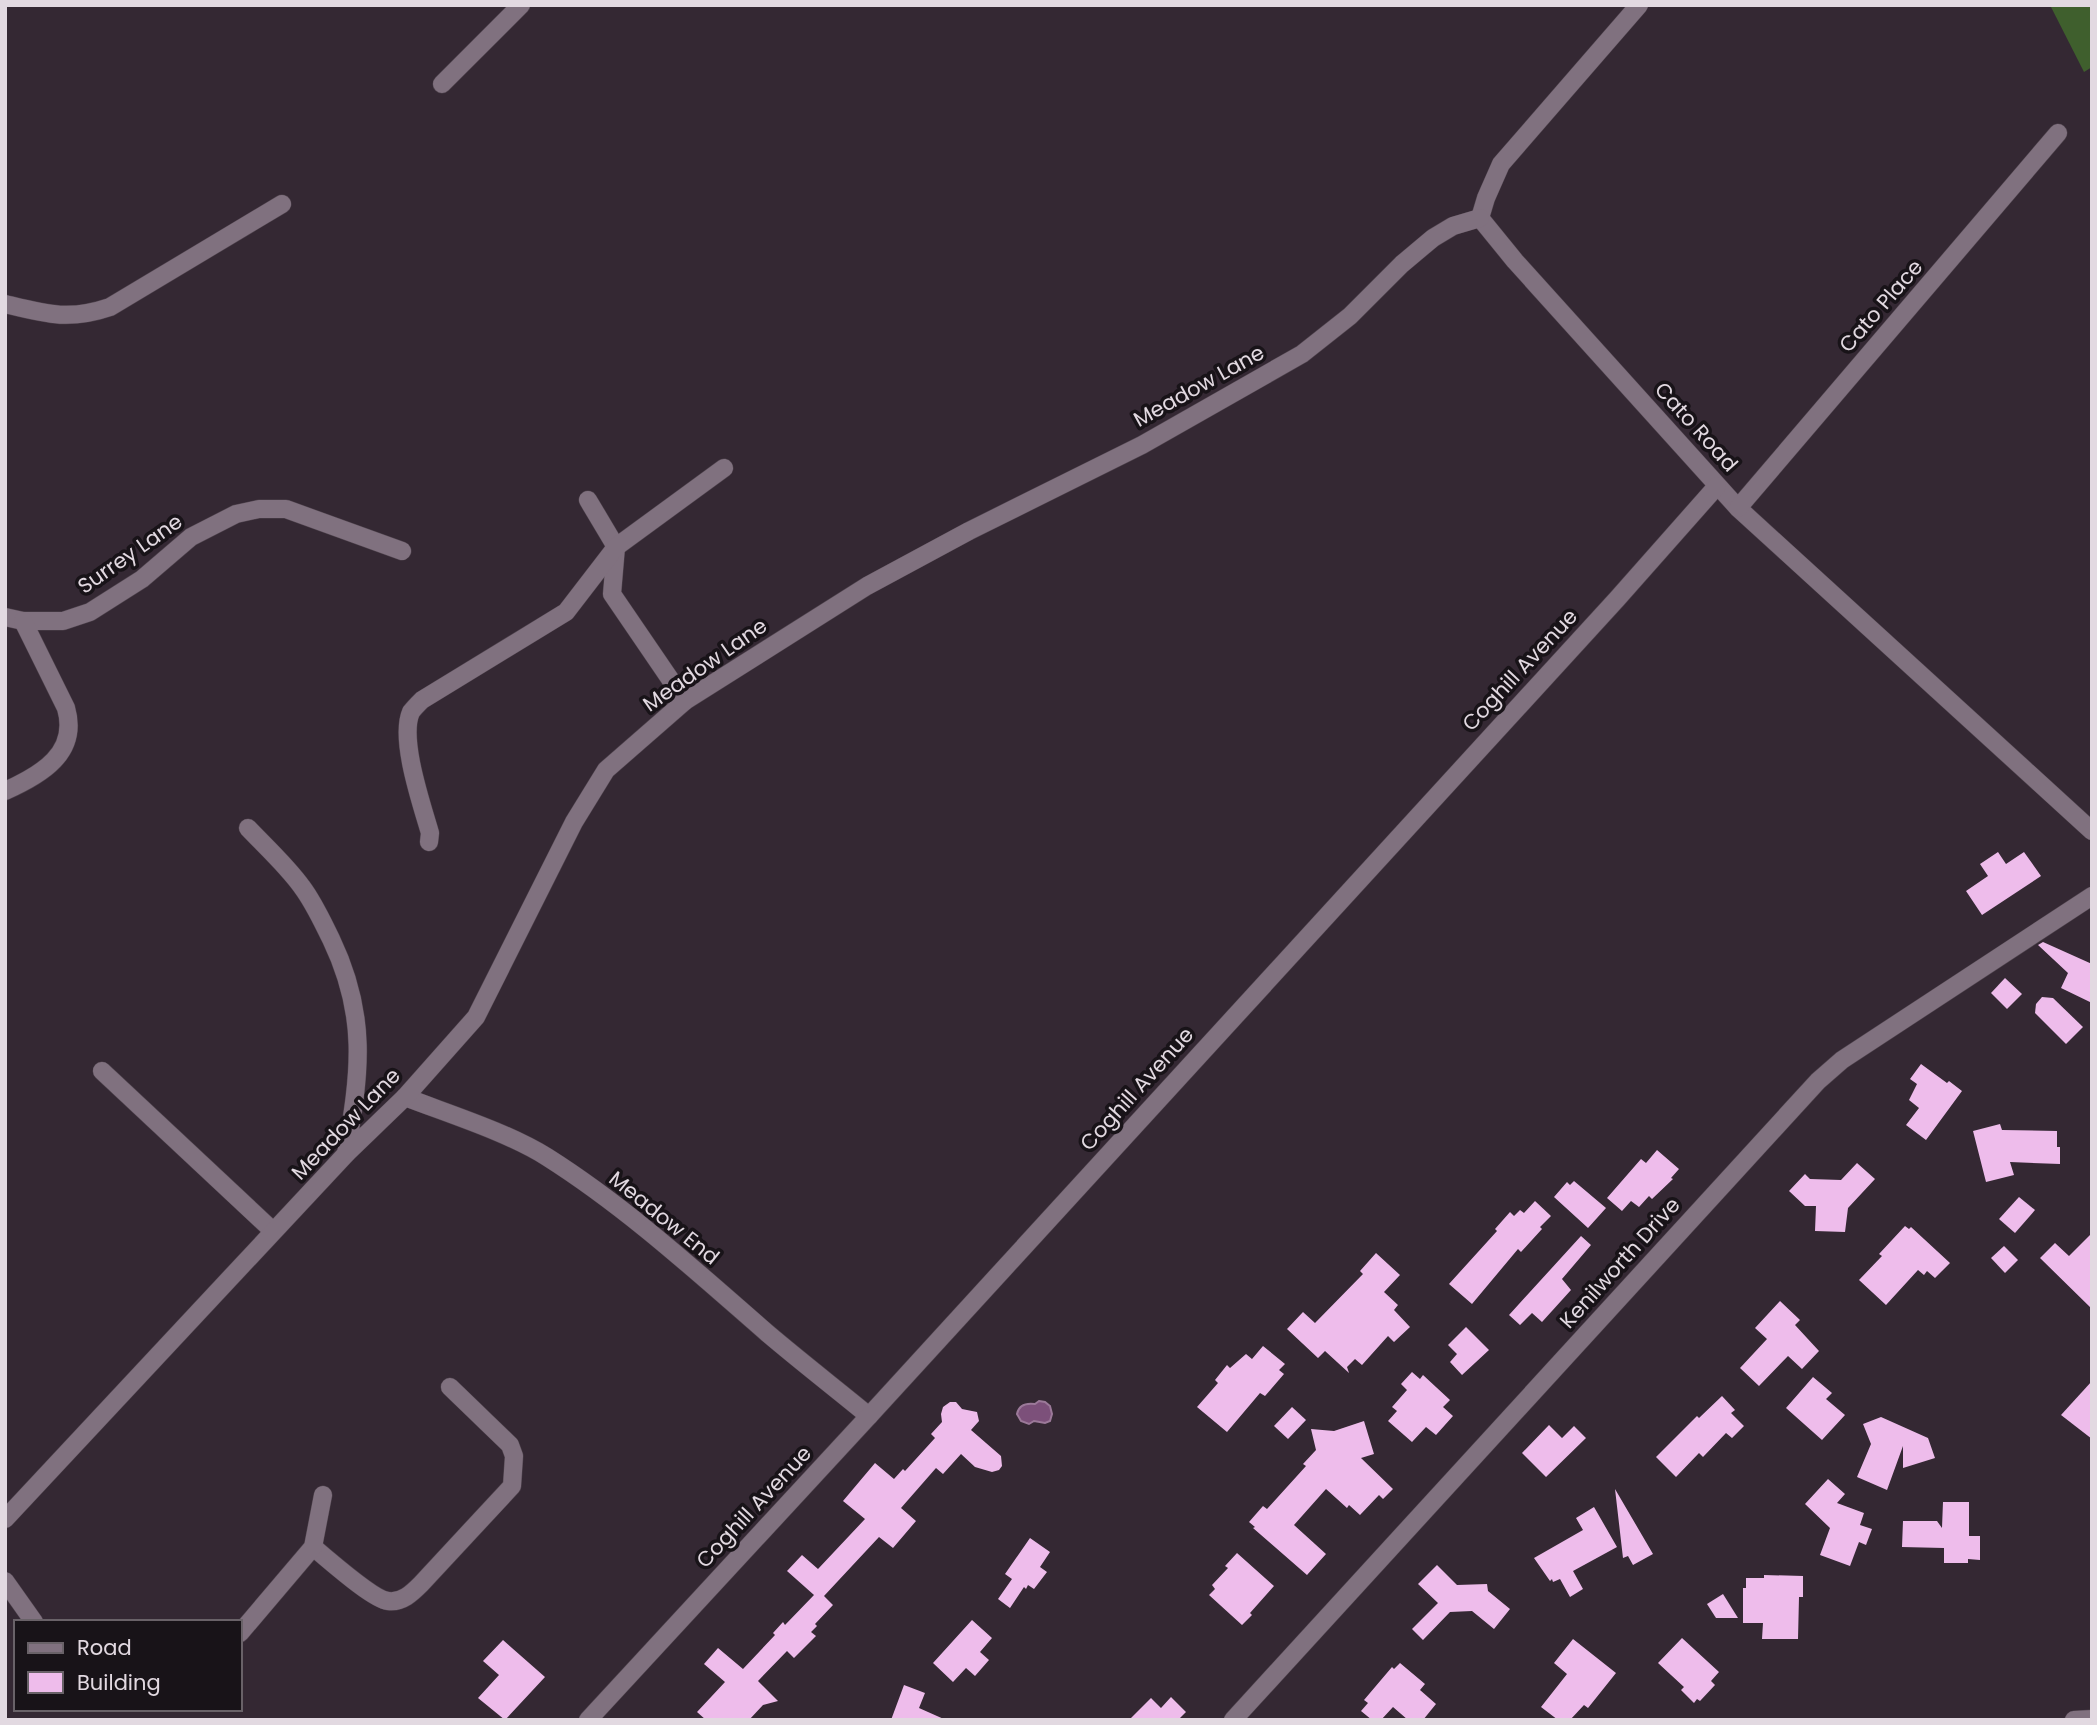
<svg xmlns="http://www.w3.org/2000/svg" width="2097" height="1725" viewBox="0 0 2097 1725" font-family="Poppins,sans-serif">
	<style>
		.forest { fill: #3f5f2d }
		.water { fill: #7c507a; stroke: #9b7999; stroke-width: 2 }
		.building { fill: #eebceb }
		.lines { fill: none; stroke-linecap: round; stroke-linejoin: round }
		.minor-casing { stroke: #4f444e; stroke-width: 19 }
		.minor { stroke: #80717f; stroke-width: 18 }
		.labels { text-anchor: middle; stroke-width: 7; stroke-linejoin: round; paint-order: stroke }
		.street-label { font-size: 21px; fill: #e2d9e1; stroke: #181318 }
	</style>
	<rect width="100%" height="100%" fill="#342833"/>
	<!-- forest -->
	<polygon class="forest" points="2050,5 2092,5 2092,67 2084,72"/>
	<!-- water -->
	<path class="water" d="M 1039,1401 L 1045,1402 L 1050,1406 L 1052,1414 L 1050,1421 L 1045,1423 L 1034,1421 L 1029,1424 L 1021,1421 L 1017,1414 C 1019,1404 1027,1403 1035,1404 Z"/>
	<!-- building -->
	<g class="building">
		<polygon points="1998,852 2006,864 2024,852 2041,876 1982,915 1966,891 1988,876 1980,864"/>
		<polygon points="2043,942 2092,964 2092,1003 2061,988 2068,973 2038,945"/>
		<polygon points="2005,978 2022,994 2007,1009 1991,993"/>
		<polygon points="2042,997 2053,998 2083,1027 2066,1044 2035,1013 2036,1004"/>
		<polygon points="1921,1064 1947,1083 1949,1081 1962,1091 1926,1140 1906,1125 1919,1108 1909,1100 1917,1084 1910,1079"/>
		<polygon points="2000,1124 2002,1130 2057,1131 2057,1147 2060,1147 2060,1164 2010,1162 2014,1175 1986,1182 1973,1131"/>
		<polygon points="1657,1150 1679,1169 1671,1178 1673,1179 1652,1199 1649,1196 1639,1207 1631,1201 1622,1211 1607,1198 1641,1159 1646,1163"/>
		<polygon points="1857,1163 1875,1179 1848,1208 1845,1232 1815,1231 1816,1206 1805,1206 1789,1191 1805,1174 1810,1179 1841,1180"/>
		<polygon points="1574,1181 1606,1208 1588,1228 1554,1197 1567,1182 1570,1185"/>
		<polygon points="2019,1197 2035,1210 2015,1233 1999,1219"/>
		<polygon points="1535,1201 1551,1216 1540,1227 1542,1229 1521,1252 1518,1249 1472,1304 1449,1284 1497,1231 1495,1229 1510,1212 1514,1216 1520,1210 1524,1213"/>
		<polygon points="1905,1226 1909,1229 1911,1227 1950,1263 1935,1278 1927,1271 1924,1275 1918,1270 1886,1305 1859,1280 1882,1256 1879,1254"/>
		<polygon points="2092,1233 2092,1309 2040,1258 2055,1243 2069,1256"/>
		<polygon points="1581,1236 1591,1245 1562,1279 1571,1290 1542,1322 1532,1313 1520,1325 1509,1315"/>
		<polygon points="2004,1246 2018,1260 2005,1273 1991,1258"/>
		<polygon points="1376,1253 1400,1275 1384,1292 1398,1305 1394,1310 1410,1327 1394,1342 1388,1336 1362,1365 1355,1359 1347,1367 1349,1373 1325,1351 1318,1358 1287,1329 1303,1312 1315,1323 1363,1274 1360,1271"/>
		<polygon points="1780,1301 1800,1320 1795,1325 1819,1351 1802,1369 1788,1356 1759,1386 1740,1368 1767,1339 1755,1328"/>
		<polygon points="1466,1327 1489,1350 1462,1375 1450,1362 1457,1354 1448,1345"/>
		<polygon points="1263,1346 1285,1364 1279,1370 1284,1374 1265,1396 1260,1393 1227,1432 1197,1407 1218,1383 1215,1380 1227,1365 1230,1368 1246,1354 1252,1359"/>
		<polygon points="1412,1372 1420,1379 1423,1375 1450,1400 1443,1407 1453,1416 1436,1435 1426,1427 1412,1442 1388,1421 1397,1411 1392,1407 1407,1390 1401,1384"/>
		<polygon points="1813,1377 1832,1393 1826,1399 1845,1415 1822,1440 1786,1408"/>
		<polygon points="2092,1381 2092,1439 2061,1415"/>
		<polygon points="1722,1396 1735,1410 1731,1413 1744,1426 1732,1438 1726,1433 1703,1457 1699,1453 1676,1477 1656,1457 1697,1416 1699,1418"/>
		<polygon points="950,1402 956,1402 962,1409 977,1412 979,1421 971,1430 1001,1456 1002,1466 999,1470 992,1472 975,1467 961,1454 943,1474 936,1468 901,1508 916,1521 893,1548 879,1537 824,1596 833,1605 815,1624 817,1626 811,1632 816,1636 794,1658 787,1651 758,1681 778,1701 763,1705 749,1720 706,1720 697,1712 725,1682 704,1664 718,1648 743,1669 775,1635 773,1633 783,1622 785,1625 814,1595 787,1571 802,1555 818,1569 865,1519 843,1501 875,1463 894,1479 903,1469 905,1471 935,1438 931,1434 942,1422 941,1414 943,1407"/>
		<polygon points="1292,1407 1306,1420 1288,1439 1274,1426"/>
		<polygon points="1881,1417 1928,1438 1935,1458 1903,1468 1903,1446 1887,1490 1857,1477 1871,1444 1863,1424"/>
		<polygon points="1364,1421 1374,1454 1361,1458 1393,1489 1383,1499 1379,1495 1360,1515 1349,1505 1347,1508 1326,1489 1294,1525 1326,1554 1307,1575 1253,1528 1255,1527 1249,1522 1263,1506 1267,1509 1306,1466 1303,1464 1316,1450 1311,1429 1334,1431"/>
		<polygon points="1549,1425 1562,1438 1574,1426 1586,1438 1546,1477 1522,1453"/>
		<polygon points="1828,1479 1845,1494 1837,1503 1864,1513 1860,1525 1872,1529 1866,1545 1859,1542 1850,1566 1820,1555 1830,1528 1805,1504"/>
		<polygon points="1615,1489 1653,1554 1633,1565 1628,1556 1623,1558"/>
		<polygon points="1943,1502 1969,1502 1969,1536 1980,1536 1980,1560 1968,1559 1968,1563 1944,1563 1944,1548 1902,1547 1903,1521 1937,1521 1942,1528"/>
		<polygon points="1594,1507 1617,1547 1573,1571 1583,1589 1570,1597 1560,1579 1553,1582 1552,1579 1550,1581 1534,1558 1583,1530 1576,1518"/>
		<polygon points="1030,1538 1050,1552 1040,1567 1047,1572 1034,1589 1028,1585 1026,1589 1024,1587 1010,1608 998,1599 1012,1579 1005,1574"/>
		<polygon points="1237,1553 1274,1586 1250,1613 1252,1615 1242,1625 1209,1595 1215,1589 1212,1585 1228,1568 1225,1566"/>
		<polygon points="1437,1565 1457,1585 1487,1584 1488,1591 1510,1609 1494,1629 1472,1611 1450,1612 1423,1640 1412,1629 1438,1603 1418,1584"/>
		<polygon points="1764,1575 1803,1576 1803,1597 1799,1597 1798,1639 1762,1639 1763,1623 1743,1623 1743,1588 1746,1588 1746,1578 1764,1578"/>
		<polygon points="1723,1594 1738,1618 1716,1618 1707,1604"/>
		<polygon points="972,1620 992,1638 980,1652 989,1660 975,1676 966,1668 953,1682 933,1663"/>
		<polygon points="1682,1638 1719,1672 1711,1681 1715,1685 1700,1701 1697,1699 1694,1703 1681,1690 1684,1687 1658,1663"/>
		<polygon points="1573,1639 1616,1673 1588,1708 1584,1705 1570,1720 1558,1720 1541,1707 1567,1674 1554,1663"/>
		<polygon points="503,1640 545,1677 505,1720 478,1698 499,1675 483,1661"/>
		<polygon points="1400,1663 1425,1684 1420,1690 1436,1704 1423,1720 1408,1720 1393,1707 1381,1720 1372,1720 1361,1711 1368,1703 1364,1700 1392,1667 1394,1669"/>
		<polygon points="904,1685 925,1693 919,1708 946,1720 891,1720"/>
		<polygon points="1171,1697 1186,1712 1178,1720 1129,1720 1151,1698 1161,1708"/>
	</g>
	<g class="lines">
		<defs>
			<g id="minor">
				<polyline points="1639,5 1501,164 1486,198 1480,218 1515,261 1738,508 2092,831"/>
				<polyline points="442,84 521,5"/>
				<path d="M 5,304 C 46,314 69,321 110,307 L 282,204"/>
				<polyline points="588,500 616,547 612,594 685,701"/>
				<polyline points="1738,508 2058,133"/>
				<polyline points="5,617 23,621 63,621 90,612 142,579 191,537 236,514 259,509 286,509 402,551"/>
				<path d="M 5,791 C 41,775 79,753 66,708 L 23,621"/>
				<path d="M 248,828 C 266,847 287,866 302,887 C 314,903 322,921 331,939 C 368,1016 360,1072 346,1154"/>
				<path d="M 429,842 L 430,833 C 422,805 399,739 411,712 C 414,708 419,703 422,700 L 566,612 L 616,547 L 724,468"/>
				<polyline points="102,1071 273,1231"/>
				<path d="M 405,1097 C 449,1114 507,1132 547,1157 C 626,1207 696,1271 766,1332 C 800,1361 835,1388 869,1416"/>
				<polyline points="5,1519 346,1154 405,1097 476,1017 574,822 606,770 685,701 867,586 969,531 1142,445 1302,354 1350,316 1402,264 1433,238 1453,226 1480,218"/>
				<path d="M 313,1547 C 328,1559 372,1599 388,1601 C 402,1603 412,1593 421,1584 L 512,1486 L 514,1456 L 510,1445 L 450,1387"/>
				<polyline points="5,1581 34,1622"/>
				<polyline points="240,1633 313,1547 323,1495"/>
				<polyline points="588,1720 869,1416 1617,599 1717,486"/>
				<polyline points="1233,1720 1818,1081 1842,1060 2092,896"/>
				<polyline points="2074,1720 2092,1719"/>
			</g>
		</defs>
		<!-- minor casing -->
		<use href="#minor" class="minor-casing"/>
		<!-- minor -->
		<use href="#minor" class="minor"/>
	</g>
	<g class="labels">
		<!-- street labels -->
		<g class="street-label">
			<text transform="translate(1881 306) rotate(-49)" y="7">Cato Place</text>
			<text transform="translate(1199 386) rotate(-29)" y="7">Meadow Lane</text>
			<text transform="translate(1696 427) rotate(48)" y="7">Cato Road</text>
			<text transform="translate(130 554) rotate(-35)" y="7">Surrey Lane</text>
			<text transform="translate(705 665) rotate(-35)" y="7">Meadow Lane</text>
			<text transform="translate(1520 670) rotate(-47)" y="7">Coghill Avenue</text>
			<text transform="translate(1137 1089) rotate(-48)" y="7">Coghill Avenue</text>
			<text transform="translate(346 1124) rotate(-46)" y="7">Meadow Lane</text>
			<text transform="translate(664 1218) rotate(39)" y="7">Meadow End</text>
			<text transform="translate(1620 1263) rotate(-48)" y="7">Kenilworth Drive</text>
			<text transform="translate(754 1507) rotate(-47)" y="7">Coghill Avenue</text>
		</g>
	</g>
	<!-- border -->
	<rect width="2097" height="1725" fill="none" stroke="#e2d9e1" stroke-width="14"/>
	<!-- legend -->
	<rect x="14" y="1620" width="228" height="91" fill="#181318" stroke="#696268" stroke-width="2"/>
	<rect x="28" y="1643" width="35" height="10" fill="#80717f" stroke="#696268" stroke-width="2"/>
	<text x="77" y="1655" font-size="21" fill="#e2d9e1">Road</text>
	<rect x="28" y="1672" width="35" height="21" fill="#eebceb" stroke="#696268" stroke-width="2"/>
	<text x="77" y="1690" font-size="21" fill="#e2d9e1">Building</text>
</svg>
